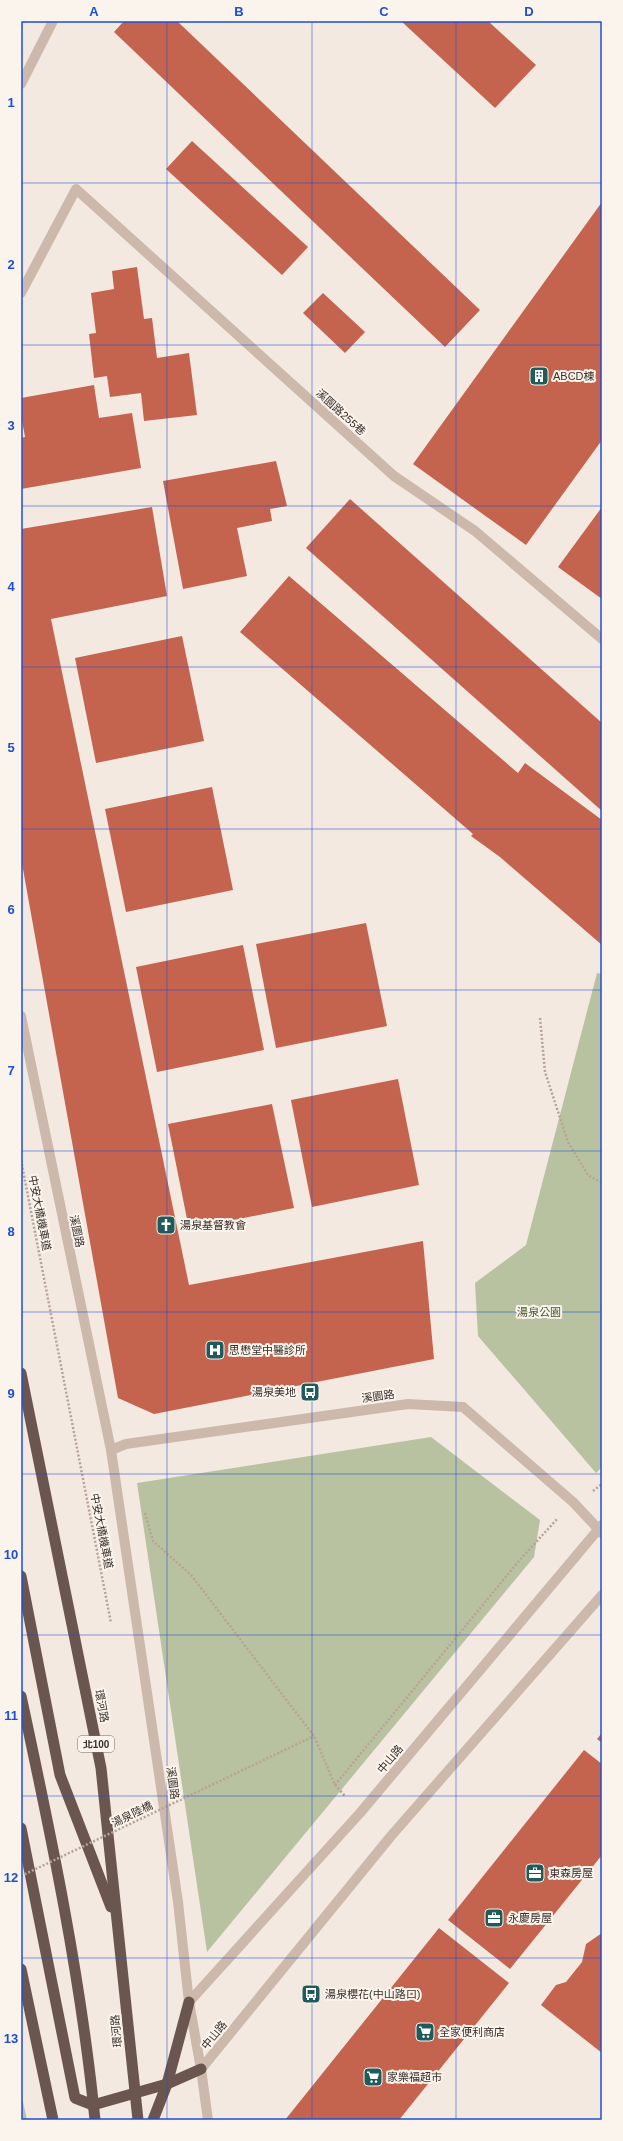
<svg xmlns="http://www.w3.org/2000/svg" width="623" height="2141" viewBox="0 0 623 2141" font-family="Helvetica,'Noto Sans TC',sans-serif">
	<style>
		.green { fill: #b9c2a0 }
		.building { fill: #c4634e }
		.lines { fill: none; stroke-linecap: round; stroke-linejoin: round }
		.path { stroke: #b7a396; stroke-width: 2.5; stroke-dasharray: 2 2; stroke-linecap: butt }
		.service { stroke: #ccb9ac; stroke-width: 10 }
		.minor { stroke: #ccb9ac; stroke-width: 10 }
		.tertiary { stroke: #ccb9ac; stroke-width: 10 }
		.trunk { stroke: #6a564f; stroke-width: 11 }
		.path-bridge { stroke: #b7a396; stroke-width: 2.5; stroke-dasharray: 2 2; stroke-linecap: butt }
		.grid { fill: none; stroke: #1d4ed8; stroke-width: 1; stroke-opacity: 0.55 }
		.labels { text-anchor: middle; stroke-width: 4; stroke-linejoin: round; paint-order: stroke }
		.shield { fill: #faf4ed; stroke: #746a65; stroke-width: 1 }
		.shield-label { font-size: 10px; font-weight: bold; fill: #3a2f2b }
		.poi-label { font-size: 11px; fill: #3a2f2b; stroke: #faf4ed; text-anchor: start }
		.street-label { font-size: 11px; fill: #3a2f2b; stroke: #faf4ed }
		.park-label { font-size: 11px; fill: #4b582f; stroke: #faf4ed }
		.neatline { fill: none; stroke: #1d4ed8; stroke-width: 1.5 }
		.grid-label { font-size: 13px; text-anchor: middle; font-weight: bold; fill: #1d4ed8 }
	</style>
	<rect width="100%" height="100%" fill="#f3e9e1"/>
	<!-- green -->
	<g class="green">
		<polygon points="597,973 602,974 602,1467 596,1473 478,1336 475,1283 526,1245"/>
		<polygon points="431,1437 540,1520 534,1557 207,1952 137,1483"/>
		<polygon points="21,2093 27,2120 21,2120"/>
	</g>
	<!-- building -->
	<g class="building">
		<polygon points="124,21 177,21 480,310 445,347 114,32"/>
		<polygon points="401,21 488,21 536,65 495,108"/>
		<polygon points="192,141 308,247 282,275 166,169"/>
		<polygon points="602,202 602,440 526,545 413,464"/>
		<polygon points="137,267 144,319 152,318 157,358 189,353 197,415 144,421 141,393 110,397 107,376 94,378 89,334 96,333 91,293 114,289 112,271"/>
		<polygon points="323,293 365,332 345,353 303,313"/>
		<polygon points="94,385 99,418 132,413 141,468 21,489 21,438 25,437 21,415 21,398"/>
		<polygon points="276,461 287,506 270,509 272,521 237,528 247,576 183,589 163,481"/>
		<polygon points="350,499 602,723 602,811 306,548"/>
		<polygon points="152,507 167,596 51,619 189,1285 423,1241 434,1359 154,1414 118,1398 21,858 21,529"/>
		<polygon points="602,507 602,599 558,567"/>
		<polygon points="289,576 518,773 525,763 602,820 602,945 500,857 471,836 473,834 240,632"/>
		<polygon points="182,636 204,741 96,763 75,658"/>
		<polygon points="212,787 233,890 126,912 105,809"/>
		<polygon points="366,923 387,1026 276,1048 256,944"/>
		<polygon points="243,945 264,1050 157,1072 136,967"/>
		<polygon points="398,1079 419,1185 312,1207 291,1100"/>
		<polygon points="272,1104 294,1208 189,1229 168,1124"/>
		<polygon points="602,1733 602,1743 597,1739"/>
		<polygon points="584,1750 602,1764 602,1855 510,1969 448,1920"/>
		<polygon points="439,1928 509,1983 399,2120 285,2120"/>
		<polygon points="602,1933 602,2053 541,2005 556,1985 566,1982 582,1962 586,1944"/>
	</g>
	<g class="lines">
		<!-- path -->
		<g class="path">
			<polyline points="21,26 24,21"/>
			<polyline points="540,1018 545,1072 568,1142 588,1175 602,1183"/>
			<polyline points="21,1160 111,1623"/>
			<polyline points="593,1491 602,1484"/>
			<polyline points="145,1513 153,1541 191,1575 314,1736 335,1785 345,1796"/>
			<polyline points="335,1785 518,1562 558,1518"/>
		</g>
		<!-- service -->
		<polyline class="service" points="21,293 76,189 394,476 475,531 602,639"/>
		<!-- minor -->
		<g class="minor">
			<polyline points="111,1450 126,1444 408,1404 463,1407 573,1502 602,1533"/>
			<polyline points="189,2002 360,1813 602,1525"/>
			<polyline points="201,2069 391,1836 602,1595"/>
		</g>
		<!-- tertiary -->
		<g class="tertiary">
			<polyline points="21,84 53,21"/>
			<polyline points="21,1016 111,1450 178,1902 189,2002 201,2069 208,2120"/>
		</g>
		<!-- trunk -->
		<g class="trunk">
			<polyline points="21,1373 101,1768 138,2120"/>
			<polyline points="21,1576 60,1775 111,1907"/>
			<path d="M 21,1696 C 51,1835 81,1978 95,2120"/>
			<polyline points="21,1828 75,2098 93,2105"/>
			<polyline points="21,1969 53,2120"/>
			<polyline points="93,2105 167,2084 201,2069"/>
			<polyline points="153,2120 167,2084 189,2002"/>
		</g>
		<!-- path-bridge -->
		<polyline class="path-bridge" points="21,1876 314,1736"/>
	</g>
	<!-- grid -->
	<path class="grid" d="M 167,21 L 167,2120M 312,21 L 312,2120M 456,21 L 456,2120M 21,183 L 602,183M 21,345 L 602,345M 21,506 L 602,506M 21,667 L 602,667M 21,829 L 602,829M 21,990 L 602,990M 21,1151 L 602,1151M 21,1312 L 602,1312M 21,1474 L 602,1474M 21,1635 L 602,1635M 21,1796 L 602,1796M 21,1958 L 602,1958"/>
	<!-- icons -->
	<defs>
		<symbol id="building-square" viewBox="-11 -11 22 22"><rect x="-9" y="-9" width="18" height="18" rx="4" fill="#205b5b" stroke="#faf4ed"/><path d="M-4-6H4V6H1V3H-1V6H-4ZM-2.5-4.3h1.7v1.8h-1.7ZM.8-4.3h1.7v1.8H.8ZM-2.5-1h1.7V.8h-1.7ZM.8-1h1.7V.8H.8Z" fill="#fff"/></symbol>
		<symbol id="church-square" viewBox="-11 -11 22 22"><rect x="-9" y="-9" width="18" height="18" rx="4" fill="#205b5b" stroke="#faf4ed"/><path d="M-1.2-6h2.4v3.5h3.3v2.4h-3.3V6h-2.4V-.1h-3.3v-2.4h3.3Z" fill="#fff"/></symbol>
		<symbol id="hospital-square" viewBox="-11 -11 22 22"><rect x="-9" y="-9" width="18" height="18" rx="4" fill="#205b5b" stroke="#faf4ed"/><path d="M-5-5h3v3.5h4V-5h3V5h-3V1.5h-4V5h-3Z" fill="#fff"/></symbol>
		<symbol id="bus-square" viewBox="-11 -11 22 22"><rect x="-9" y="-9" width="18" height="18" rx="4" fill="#205b5b" stroke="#faf4ed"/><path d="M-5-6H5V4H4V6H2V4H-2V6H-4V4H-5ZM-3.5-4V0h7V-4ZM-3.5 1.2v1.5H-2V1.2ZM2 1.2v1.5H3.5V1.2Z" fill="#fff"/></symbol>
		<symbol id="office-square" viewBox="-11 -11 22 22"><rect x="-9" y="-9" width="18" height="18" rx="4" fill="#205b5b" stroke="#faf4ed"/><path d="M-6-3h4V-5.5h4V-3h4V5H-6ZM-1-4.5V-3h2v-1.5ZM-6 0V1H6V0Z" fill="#fff"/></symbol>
		<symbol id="supermarket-square" viewBox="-11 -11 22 22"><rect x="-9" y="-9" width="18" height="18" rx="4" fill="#205b5b" stroke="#faf4ed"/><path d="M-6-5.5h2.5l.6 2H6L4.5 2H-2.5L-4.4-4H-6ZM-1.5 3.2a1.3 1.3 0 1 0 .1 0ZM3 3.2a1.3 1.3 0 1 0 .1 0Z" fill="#fff"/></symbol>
	</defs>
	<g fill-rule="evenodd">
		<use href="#building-square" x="528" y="365" width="22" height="22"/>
		<use href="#church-square" x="155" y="1214" width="22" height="22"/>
		<use href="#hospital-square" x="204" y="1339" width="22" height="22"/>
		<use href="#bus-square" x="299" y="1381" width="22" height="22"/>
		<use href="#office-square" x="524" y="1862" width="22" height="22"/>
		<use href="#office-square" x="483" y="1907" width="22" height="22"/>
		<use href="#bus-square" x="300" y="1983" width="22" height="22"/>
		<use href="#supermarket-square" x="414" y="2021" width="22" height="22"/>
		<use href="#supermarket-square" x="362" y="2066" width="22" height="22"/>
	</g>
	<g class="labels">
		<!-- shield labels -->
		<rect class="shield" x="78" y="1736" width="36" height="16" rx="3"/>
		<g class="shield-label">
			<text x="96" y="1748">北100</text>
		</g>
		<!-- poi labels -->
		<g class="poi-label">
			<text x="553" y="380">ABCD棟</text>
			<text x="180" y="1229">湯泉基督教會</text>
			<text x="229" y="1354">思懋堂中醫診所</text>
			<text x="296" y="1396" text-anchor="end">湯泉美地</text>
			<text x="549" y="1877">東森房屋</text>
			<text x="508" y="1922">永慶房屋</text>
			<text x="325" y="1998">湯泉櫻花(中山路口)</text>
			<text x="439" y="2036">全家便利商店</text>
			<text x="387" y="2081">家樂福超市</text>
		</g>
		<!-- street labels -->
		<g class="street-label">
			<text transform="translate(341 412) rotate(42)" y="4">溪園路255巷</text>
			<text transform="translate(40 1213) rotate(79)" y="4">中安大橋機車道</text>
			<text transform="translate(77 1231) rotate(78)" y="4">溪園路</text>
			<text transform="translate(378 1396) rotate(-8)" y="4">溪園路</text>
			<text transform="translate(102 1531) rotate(79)" y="4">中安大橋機車道</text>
			<text transform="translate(102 1706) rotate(79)" y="4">環河路</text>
			<text transform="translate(390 1759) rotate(-50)" y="4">中山路</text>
			<text transform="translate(173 1783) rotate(82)" y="4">溪園路</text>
			<text transform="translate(132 1814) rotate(-26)" y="4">湯泉陸橋</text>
			<text transform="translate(116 2031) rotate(-95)" y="4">環河路</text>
			<text transform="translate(214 2035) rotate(-51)" y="4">中山路</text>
		</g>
		<!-- park labels -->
		<g class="park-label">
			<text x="539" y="1316">湯泉公園</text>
		</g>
	</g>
	<!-- border -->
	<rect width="623" height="2141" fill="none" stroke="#faf4ed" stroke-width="44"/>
	<rect x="22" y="22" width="579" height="2097" class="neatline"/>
	<g class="grid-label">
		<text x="94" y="16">A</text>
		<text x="239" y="16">B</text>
		<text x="384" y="16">C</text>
		<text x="529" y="16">D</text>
		<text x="11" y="107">1</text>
		<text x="11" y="269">2</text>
		<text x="11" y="430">3</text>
		<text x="11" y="591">4</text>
		<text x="11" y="752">5</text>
		<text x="11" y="914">6</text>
		<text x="11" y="1075">7</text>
		<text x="11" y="1236">8</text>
		<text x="11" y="1398">9</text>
		<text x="11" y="1559">10</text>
		<text x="11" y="1720">11</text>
		<text x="11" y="1882">12</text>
		<text x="11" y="2043">13</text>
	</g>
</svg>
